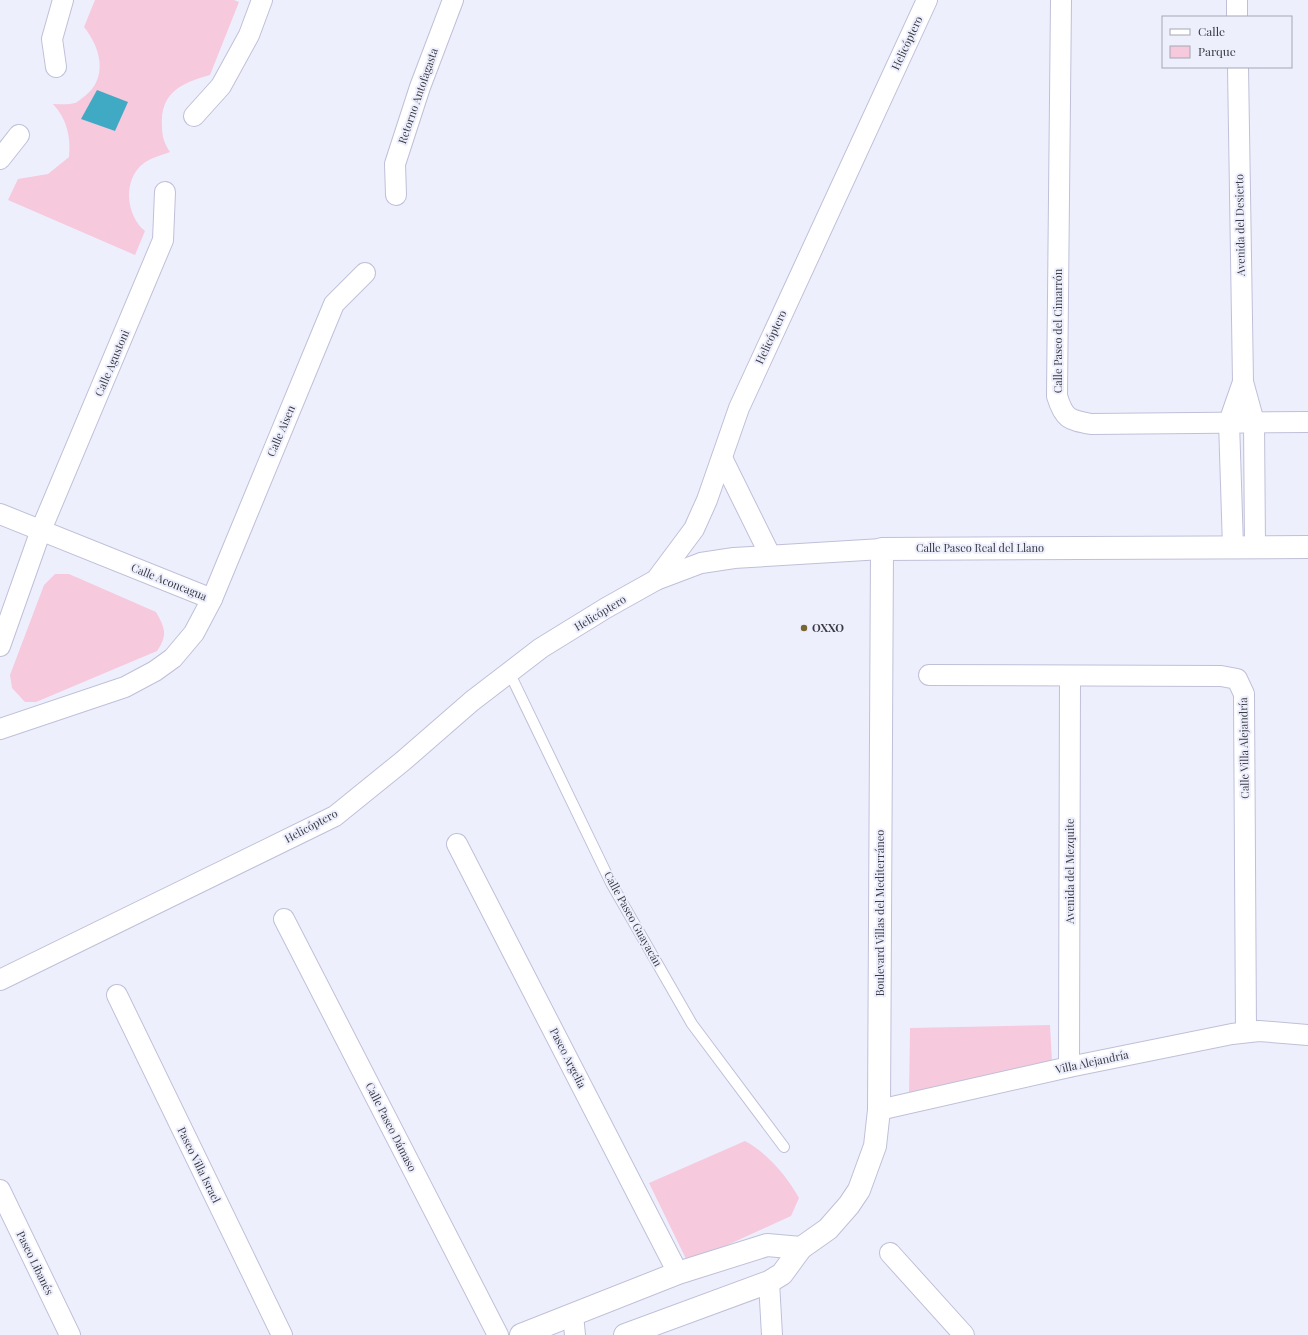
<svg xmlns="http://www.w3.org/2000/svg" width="1308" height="1335" viewBox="0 0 1308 1335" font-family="'Playfair Display',serif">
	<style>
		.green { fill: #f6c9dd }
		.water { fill: #40aac4 }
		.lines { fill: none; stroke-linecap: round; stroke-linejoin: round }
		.lane-casing { stroke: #bfc0d8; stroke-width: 12 }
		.street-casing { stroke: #bfc0d8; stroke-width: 22 }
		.secondary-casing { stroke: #bfc0d8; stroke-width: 24 }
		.lane { stroke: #fff; stroke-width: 10 }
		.street { stroke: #fff; stroke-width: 20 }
		.secondary { stroke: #fff; stroke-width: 22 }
		.poi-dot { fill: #776533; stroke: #eeeffd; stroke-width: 1.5 }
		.labels { text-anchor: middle; stroke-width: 4; stroke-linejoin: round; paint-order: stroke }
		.street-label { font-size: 11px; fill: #393a43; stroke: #eeeffd }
		.poi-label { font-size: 11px; font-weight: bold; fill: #393a43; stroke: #eeeffd; text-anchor: start }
	</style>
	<rect width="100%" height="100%" fill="#eeeffd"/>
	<!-- green -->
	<g class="green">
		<path d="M 95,0 L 234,0 L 239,2 L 210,75 C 182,83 160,92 162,126 C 162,136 164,143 170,152 C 162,155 151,158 144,163 C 122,179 126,216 145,231 L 135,255 L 8,200 L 18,179 L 48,174 L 69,157 C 71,137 67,119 53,104 C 59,104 68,105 75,103 C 78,102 82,98 85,96 C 109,77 100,47 84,27 Z"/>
		<path d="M 55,574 L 69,574 L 156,612 C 165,628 168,635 157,651 L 36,702 L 25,702 L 12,688 L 10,675 L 44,585 Z"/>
		<polygon points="1050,1025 1052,1061 909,1097 910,1028"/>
		<path d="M 745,1141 C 767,1153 787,1176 799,1198 L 791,1216 L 688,1263 L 649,1183 Z"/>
	</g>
	<!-- water -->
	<polygon class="water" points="97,90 128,102 115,131 81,119"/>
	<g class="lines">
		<defs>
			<polyline id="lane" points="510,674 611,883 692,1024 784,1147"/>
			<g id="street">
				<path d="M 1061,0 L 1057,396 C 1064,419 1069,420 1091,424 L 1308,422"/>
				<polyline points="1237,0 1237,17"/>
				<polyline points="56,67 52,39 63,0"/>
				<polyline points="1238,67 1243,382 1254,422 1255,547"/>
				<polyline points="194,116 221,86 249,35 262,0"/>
				<polyline points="0,159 19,135"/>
				<polyline points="396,195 395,164 420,87 453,0"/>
				<polyline points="722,458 770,555"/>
				<polyline points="0,514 212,599"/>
				<polyline points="1233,547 1229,422 1243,382"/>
				<polyline points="656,580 701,563 734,558 882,549"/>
				<polyline points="0,646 41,530 163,240 165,192"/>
				<polyline points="929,675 1221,676 1237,679 1244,694 1246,1032"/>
				<polyline points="0,729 125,687 155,671 173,658 194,633 212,599 334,304 365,273"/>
				<polyline points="457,844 678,1273"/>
				<polyline points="284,919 498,1335"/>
				<polyline points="0,980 335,816 403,761 472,701 541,648 606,608 656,580 694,529 707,500 739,408 927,0"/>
				<polyline points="117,995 282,1335"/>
				<polyline points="1069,1067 1070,676"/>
				<polyline points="879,1110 1069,1067 1232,1034 1259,1031 1308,1035"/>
				<polyline points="0,1190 70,1335"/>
				<polyline points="890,1253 964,1335"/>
				<polyline points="769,1282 772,1335"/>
				<polyline points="573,1315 575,1335"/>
			</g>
			<g id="secondary">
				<polyline points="521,1335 678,1273 767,1245 801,1248"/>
				<polyline points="625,1335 769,1282 782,1274 801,1248 828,1229 849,1205 859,1190 875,1146 879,1110 882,549 1308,547"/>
			</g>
		</defs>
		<!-- lane casing -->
		<use href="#lane" class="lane-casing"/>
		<!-- street casing -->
		<use href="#street" class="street-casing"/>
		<!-- secondary casing -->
		<use href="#secondary" class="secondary-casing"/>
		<!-- lane -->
		<use href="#lane" class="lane"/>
		<!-- street -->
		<use href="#street" class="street"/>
		<!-- secondary -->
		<use href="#secondary" class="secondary"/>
	</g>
	<!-- markers -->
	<circle class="poi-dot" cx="804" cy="628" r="4"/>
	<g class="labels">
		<!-- street labels -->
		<g class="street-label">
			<text transform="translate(907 43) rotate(-65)" y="4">Helicóptero</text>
			<text transform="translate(418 96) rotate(-71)" y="4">Retorno Antofagasta</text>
			<text transform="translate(1240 225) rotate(-91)" y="4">Avenida del Desierto</text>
			<text transform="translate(1058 331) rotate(-90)" y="4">Calle Paseo del Cimarrón</text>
			<text transform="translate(771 337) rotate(-65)" y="4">Helicóptero</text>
			<text transform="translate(112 363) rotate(-67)" y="4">Calle Agustoni</text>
			<text transform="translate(281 431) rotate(-67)" y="4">Calle Aisen</text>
			<text x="980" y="552">Calle Paseo Real del Llano</text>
			<text transform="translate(169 582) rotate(22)" y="4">Calle Aconcagua</text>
			<text transform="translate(600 613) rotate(-31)" y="4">Helicóptero</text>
			<text transform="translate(1244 748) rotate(-91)" y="4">Calle Villa Alejandría</text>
			<text transform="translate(311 826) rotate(-28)" y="4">Helicóptero</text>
			<text transform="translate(1070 871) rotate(-90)" y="4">Avenida del Mezquite</text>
			<text transform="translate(880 913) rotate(-90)" y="4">Boulevard Villas del Mediterráneo</text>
			<text transform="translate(633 919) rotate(61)" y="4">Calle Paseo Guayacán</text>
			<text transform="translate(568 1058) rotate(63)" y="4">Paseo Argelia</text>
			<text transform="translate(1092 1062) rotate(-12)" y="4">Villa Alejandría</text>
			<text transform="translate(391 1127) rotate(63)" y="4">Calle Paseo Dámaso</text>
			<text transform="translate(199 1165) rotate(64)" y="4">Paseo Villa Israel</text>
			<text transform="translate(35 1263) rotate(64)" y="4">Paseo Libanés</text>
		</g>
		<!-- poi labels -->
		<g class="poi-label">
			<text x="812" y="632">OXXO</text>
		</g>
	</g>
	<!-- legend -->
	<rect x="1162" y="16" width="130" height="52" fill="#eeeffd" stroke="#a6a7b3"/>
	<rect x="1170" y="29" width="20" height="6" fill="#ffffff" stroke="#a6a7b3"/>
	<text x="1198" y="36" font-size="12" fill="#393a43">Calle</text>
	<rect x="1170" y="46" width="20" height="12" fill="#f6c9dd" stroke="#a6a7b3"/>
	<text x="1198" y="56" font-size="12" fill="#393a43">Parque</text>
</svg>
